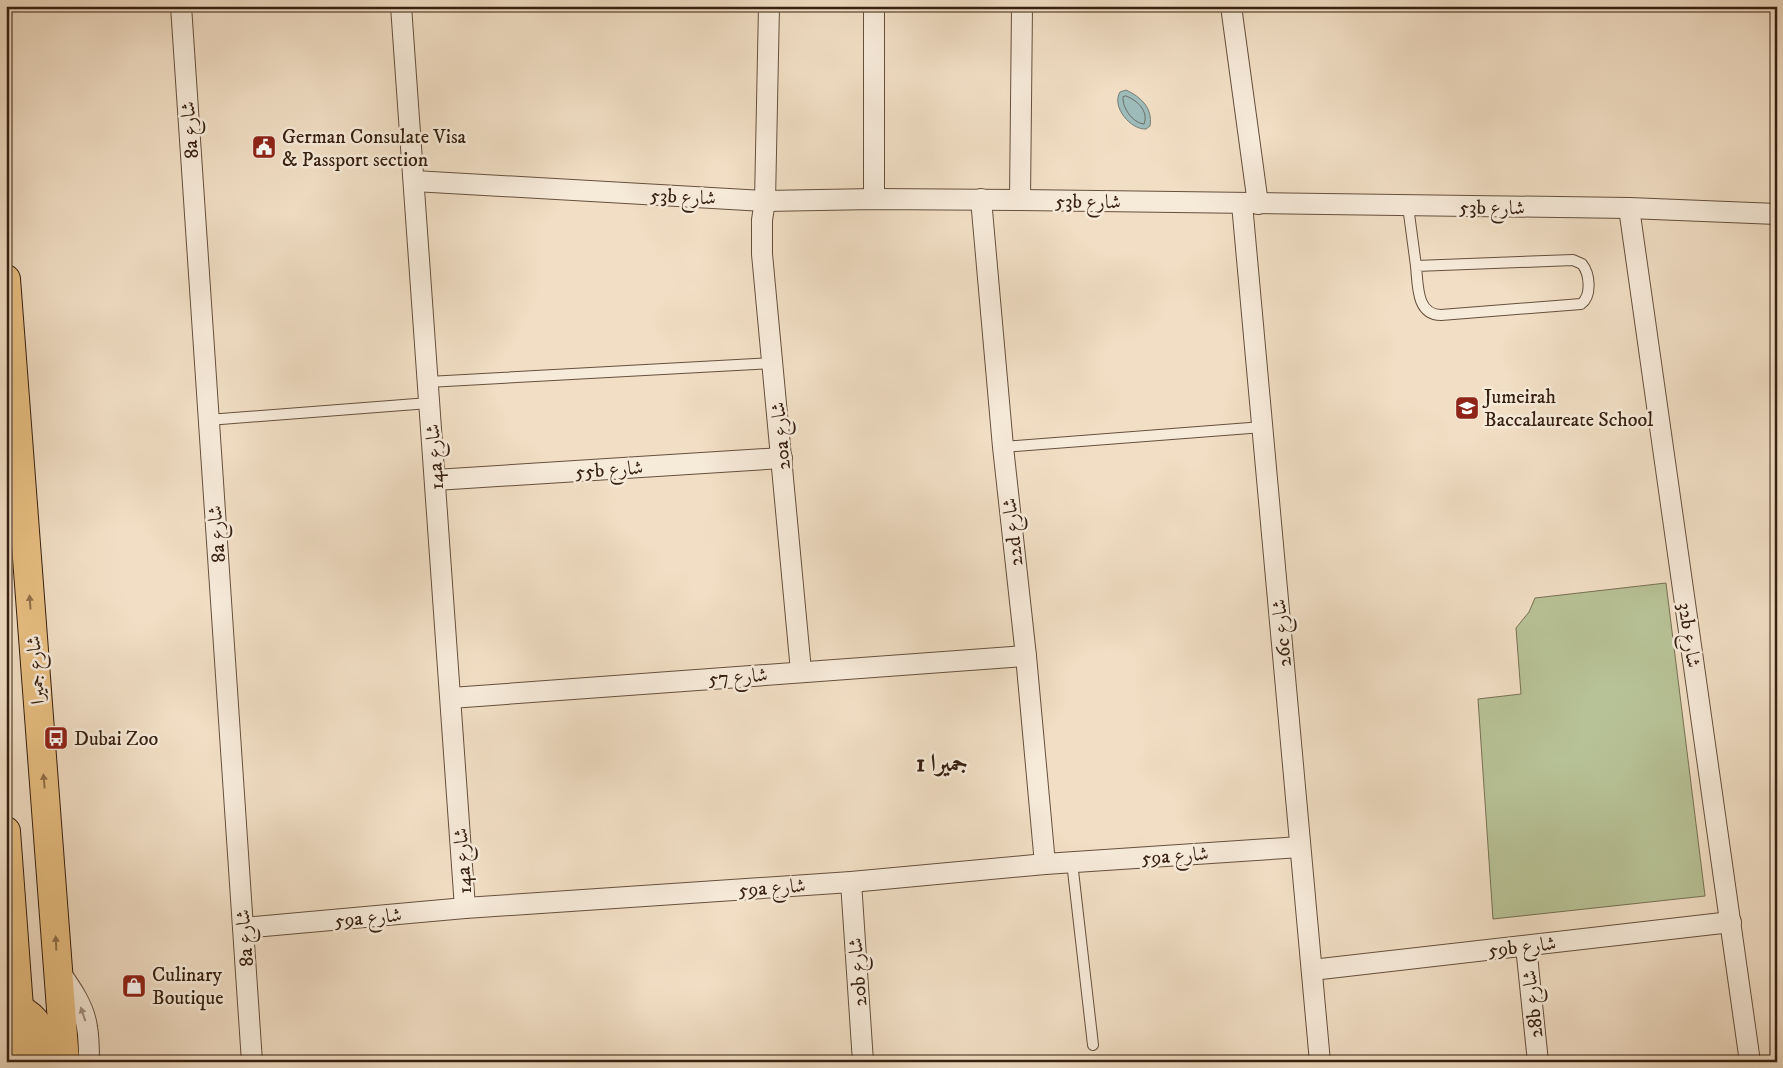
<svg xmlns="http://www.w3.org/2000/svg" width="1783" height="1068" viewBox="0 0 1783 1068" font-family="'IM FELL DW Pica',Amiri,serif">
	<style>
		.green { fill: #b7c296; stroke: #777153 }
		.water { fill: #9cbbb9; stroke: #747d75 }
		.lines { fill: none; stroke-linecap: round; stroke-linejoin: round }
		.shore { stroke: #6a6e64; stroke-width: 1 }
		.service-casing { stroke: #66503d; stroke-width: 12 }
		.minor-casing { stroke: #66503d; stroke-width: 22 }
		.primary-casing { stroke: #372010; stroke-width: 30 }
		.service { stroke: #f6ead9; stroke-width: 10 }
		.minor { stroke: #f6ead9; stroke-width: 20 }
		.primary { stroke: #e8bf82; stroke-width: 28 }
		.oneway { fill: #907049 }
		.oneway2 { fill: #a08f7f }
		.labels { text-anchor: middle; stroke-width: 5; stroke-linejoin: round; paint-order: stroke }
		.street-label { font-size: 20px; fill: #372010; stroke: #f6ead9 }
		.poi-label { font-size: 20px; fill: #372010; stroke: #f6ead9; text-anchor: start }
		.district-label { font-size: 25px; font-weight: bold; fill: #372010; stroke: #f6ead9 }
	</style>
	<rect width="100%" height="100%" fill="#f1dec4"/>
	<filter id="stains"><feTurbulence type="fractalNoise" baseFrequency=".004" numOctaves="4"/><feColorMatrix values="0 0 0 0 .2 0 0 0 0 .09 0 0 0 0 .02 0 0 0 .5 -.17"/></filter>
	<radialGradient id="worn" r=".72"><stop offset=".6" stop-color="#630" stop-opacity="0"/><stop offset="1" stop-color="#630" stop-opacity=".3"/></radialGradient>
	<!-- green -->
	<polygon class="green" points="1666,583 1705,896 1493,919 1478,699 1521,694 1516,628 1529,612 1535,598"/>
	<!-- water -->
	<path class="water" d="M 1126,90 C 1141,97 1153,108 1150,126 L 1146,129 C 1131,130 1111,107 1120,92 Z"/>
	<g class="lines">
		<!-- shore -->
		<path class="shore" d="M 1126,96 C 1137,100 1149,111 1144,124 C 1133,123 1122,108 1123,97 Z"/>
		<defs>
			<g id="service">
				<polyline points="1408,206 1416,266"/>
				<path d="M 1573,260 L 1582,264 C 1590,274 1592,296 1581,304 L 1441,315 C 1416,315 1418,284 1416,266 Z"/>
				<polyline points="428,382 773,363"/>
				<polyline points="208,420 429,403"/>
				<polyline points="1003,447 1263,427"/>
				<polyline points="1072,862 1093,1045"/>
			</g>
			<g id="minor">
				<polyline points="181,6 252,1062"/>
				<polyline points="401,6 465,908"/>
				<polyline points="769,6 765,201 762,220 762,254 801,671"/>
				<polyline points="1231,6 1258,204"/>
				<polyline points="414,181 765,201 874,199 1020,200 1629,208 1777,214"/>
				<polyline points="874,199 874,6"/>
				<polyline points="981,199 1003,447 1026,656 1045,864"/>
				<polyline points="1020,200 1022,6"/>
				<polyline points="1242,204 1320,1062"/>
				<polyline points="1629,208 1750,1062"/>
				<polyline points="435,480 782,458"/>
				<polyline points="451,698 1026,656"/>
				<polyline points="851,882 863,1062"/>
				<polyline points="243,928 465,908 851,882 1045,864 1300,847"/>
				<polyline points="1526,946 1538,1062"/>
				<polyline points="1312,970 1731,922"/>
				<path d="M 59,971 C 71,988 84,1006 87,1027 C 89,1038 89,1050 89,1062"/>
			</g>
			<g id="primary">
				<polyline points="6,279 65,1062"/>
				<polyline points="6,831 23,1062"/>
				<path d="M 19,1009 C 44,1021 42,1037 43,1062"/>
			</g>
		</defs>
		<!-- service casing -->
		<use href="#service" class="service-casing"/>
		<!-- minor casing -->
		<use href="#minor" class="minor-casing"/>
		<!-- primary casing -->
		<use href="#primary" class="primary-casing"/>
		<!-- service -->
		<use href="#service" class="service"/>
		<!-- minor -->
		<use href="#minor" class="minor"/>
		<!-- primary -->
		<use href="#primary" class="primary"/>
	</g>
	<!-- one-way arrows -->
	<defs><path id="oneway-solid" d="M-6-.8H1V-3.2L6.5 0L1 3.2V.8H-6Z" transform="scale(1.25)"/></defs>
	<g class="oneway">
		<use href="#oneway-solid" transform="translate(30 602) rotate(-94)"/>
		<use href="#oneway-solid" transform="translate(44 781) rotate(-95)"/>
		<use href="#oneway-solid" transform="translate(56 943) rotate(-93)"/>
	</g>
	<use class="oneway2" href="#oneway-solid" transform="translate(83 1014) rotate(-109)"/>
	<!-- icons -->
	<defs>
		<symbol id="civic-square" viewBox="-11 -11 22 22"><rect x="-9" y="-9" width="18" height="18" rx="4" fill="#8f2418" stroke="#f6ead9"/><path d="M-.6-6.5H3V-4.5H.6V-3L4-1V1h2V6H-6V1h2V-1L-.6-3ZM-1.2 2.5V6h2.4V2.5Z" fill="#fff"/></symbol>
		<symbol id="school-square" viewBox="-11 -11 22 22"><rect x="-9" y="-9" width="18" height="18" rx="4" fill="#8f2418" stroke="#f6ead9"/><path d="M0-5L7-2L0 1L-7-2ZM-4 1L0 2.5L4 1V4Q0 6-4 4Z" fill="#fff"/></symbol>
		<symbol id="bus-square" viewBox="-11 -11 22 22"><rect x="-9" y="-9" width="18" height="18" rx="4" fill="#8f2418" stroke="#f6ead9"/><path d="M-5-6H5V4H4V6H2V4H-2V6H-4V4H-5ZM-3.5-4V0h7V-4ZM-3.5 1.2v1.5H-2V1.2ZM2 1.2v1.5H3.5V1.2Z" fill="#fff"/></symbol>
		<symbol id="shop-square" viewBox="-11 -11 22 22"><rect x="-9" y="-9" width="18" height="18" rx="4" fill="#8f2418" stroke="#f6ead9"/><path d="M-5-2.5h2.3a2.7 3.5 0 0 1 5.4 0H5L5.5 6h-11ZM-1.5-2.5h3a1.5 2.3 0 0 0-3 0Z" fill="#fff"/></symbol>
	</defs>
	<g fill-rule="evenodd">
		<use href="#civic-square" x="250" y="133" width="28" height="28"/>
		<use href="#school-square" x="1453" y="394" width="28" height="28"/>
		<use href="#bus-square" x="42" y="724" width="28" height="28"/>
		<use href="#shop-square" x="120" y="972" width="28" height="28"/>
	</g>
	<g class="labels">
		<!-- street labels -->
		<g class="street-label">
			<text transform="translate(189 130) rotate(-94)" y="7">8a شارع</text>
			<text transform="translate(683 196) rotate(3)" y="7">53b شارع</text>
			<text transform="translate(1088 201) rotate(1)" y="7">53b شارع</text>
			<text transform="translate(1492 207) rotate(1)" y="7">53b شارع</text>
			<text transform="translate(780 436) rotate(-95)" y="7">20a شارع</text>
			<text transform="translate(434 457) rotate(-94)" y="7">14a شارع</text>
			<text transform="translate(609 469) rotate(-4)" y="7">55b شارع</text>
			<text transform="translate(1012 532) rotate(-96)" y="7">22d شارع</text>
			<text transform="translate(216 534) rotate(-94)" y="7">8a شارع</text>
			<text transform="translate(1281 633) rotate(-95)" y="7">26c شارع</text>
			<text transform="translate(1690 635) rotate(82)" y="7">32b شارع</text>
			<text transform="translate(35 670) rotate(-94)" y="7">شارع جميرا</text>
			<text transform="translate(738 676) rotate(-4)" y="7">شارع 57</text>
			<text transform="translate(1175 855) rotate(-4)" y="7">59a شارع</text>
			<text transform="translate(462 861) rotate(-94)" y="7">14a شارع</text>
			<text transform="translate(772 887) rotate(-4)" y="7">59a شارع</text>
			<text transform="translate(368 917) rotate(-5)" y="7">59a شارع</text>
			<text transform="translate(244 938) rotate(-94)" y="7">8a شارع</text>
			<text transform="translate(1522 946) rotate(-6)" y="7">59b شارع</text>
			<text transform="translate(857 972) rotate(-94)" y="7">20b شارع</text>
			<text transform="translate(1532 1004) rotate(-96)" y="7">28b شارع</text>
		</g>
		<!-- poi labels -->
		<g class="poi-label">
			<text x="282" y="143">German Consulate Visa<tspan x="282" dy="23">&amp; Passport section</tspan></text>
			<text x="1484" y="403">Jumeirah<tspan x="1484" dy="23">Baccalaureate School</tspan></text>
			<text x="74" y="745">Dubai Zoo</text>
			<text x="152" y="981">Culinary<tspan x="152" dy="23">Boutique</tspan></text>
		</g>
		<!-- district labels -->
		<g class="district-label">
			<text x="942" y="771">جميرا 1</text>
		</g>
	</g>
	<!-- margin -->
	<rect width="1783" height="1068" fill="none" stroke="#f1dec4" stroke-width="25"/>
	<rect x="8" y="8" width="1768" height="1053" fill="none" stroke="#372010" stroke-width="2.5"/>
	<rect x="12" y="12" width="1758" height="1043" fill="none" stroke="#372010"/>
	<rect width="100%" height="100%" filter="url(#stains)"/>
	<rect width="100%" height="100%" fill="url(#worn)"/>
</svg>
